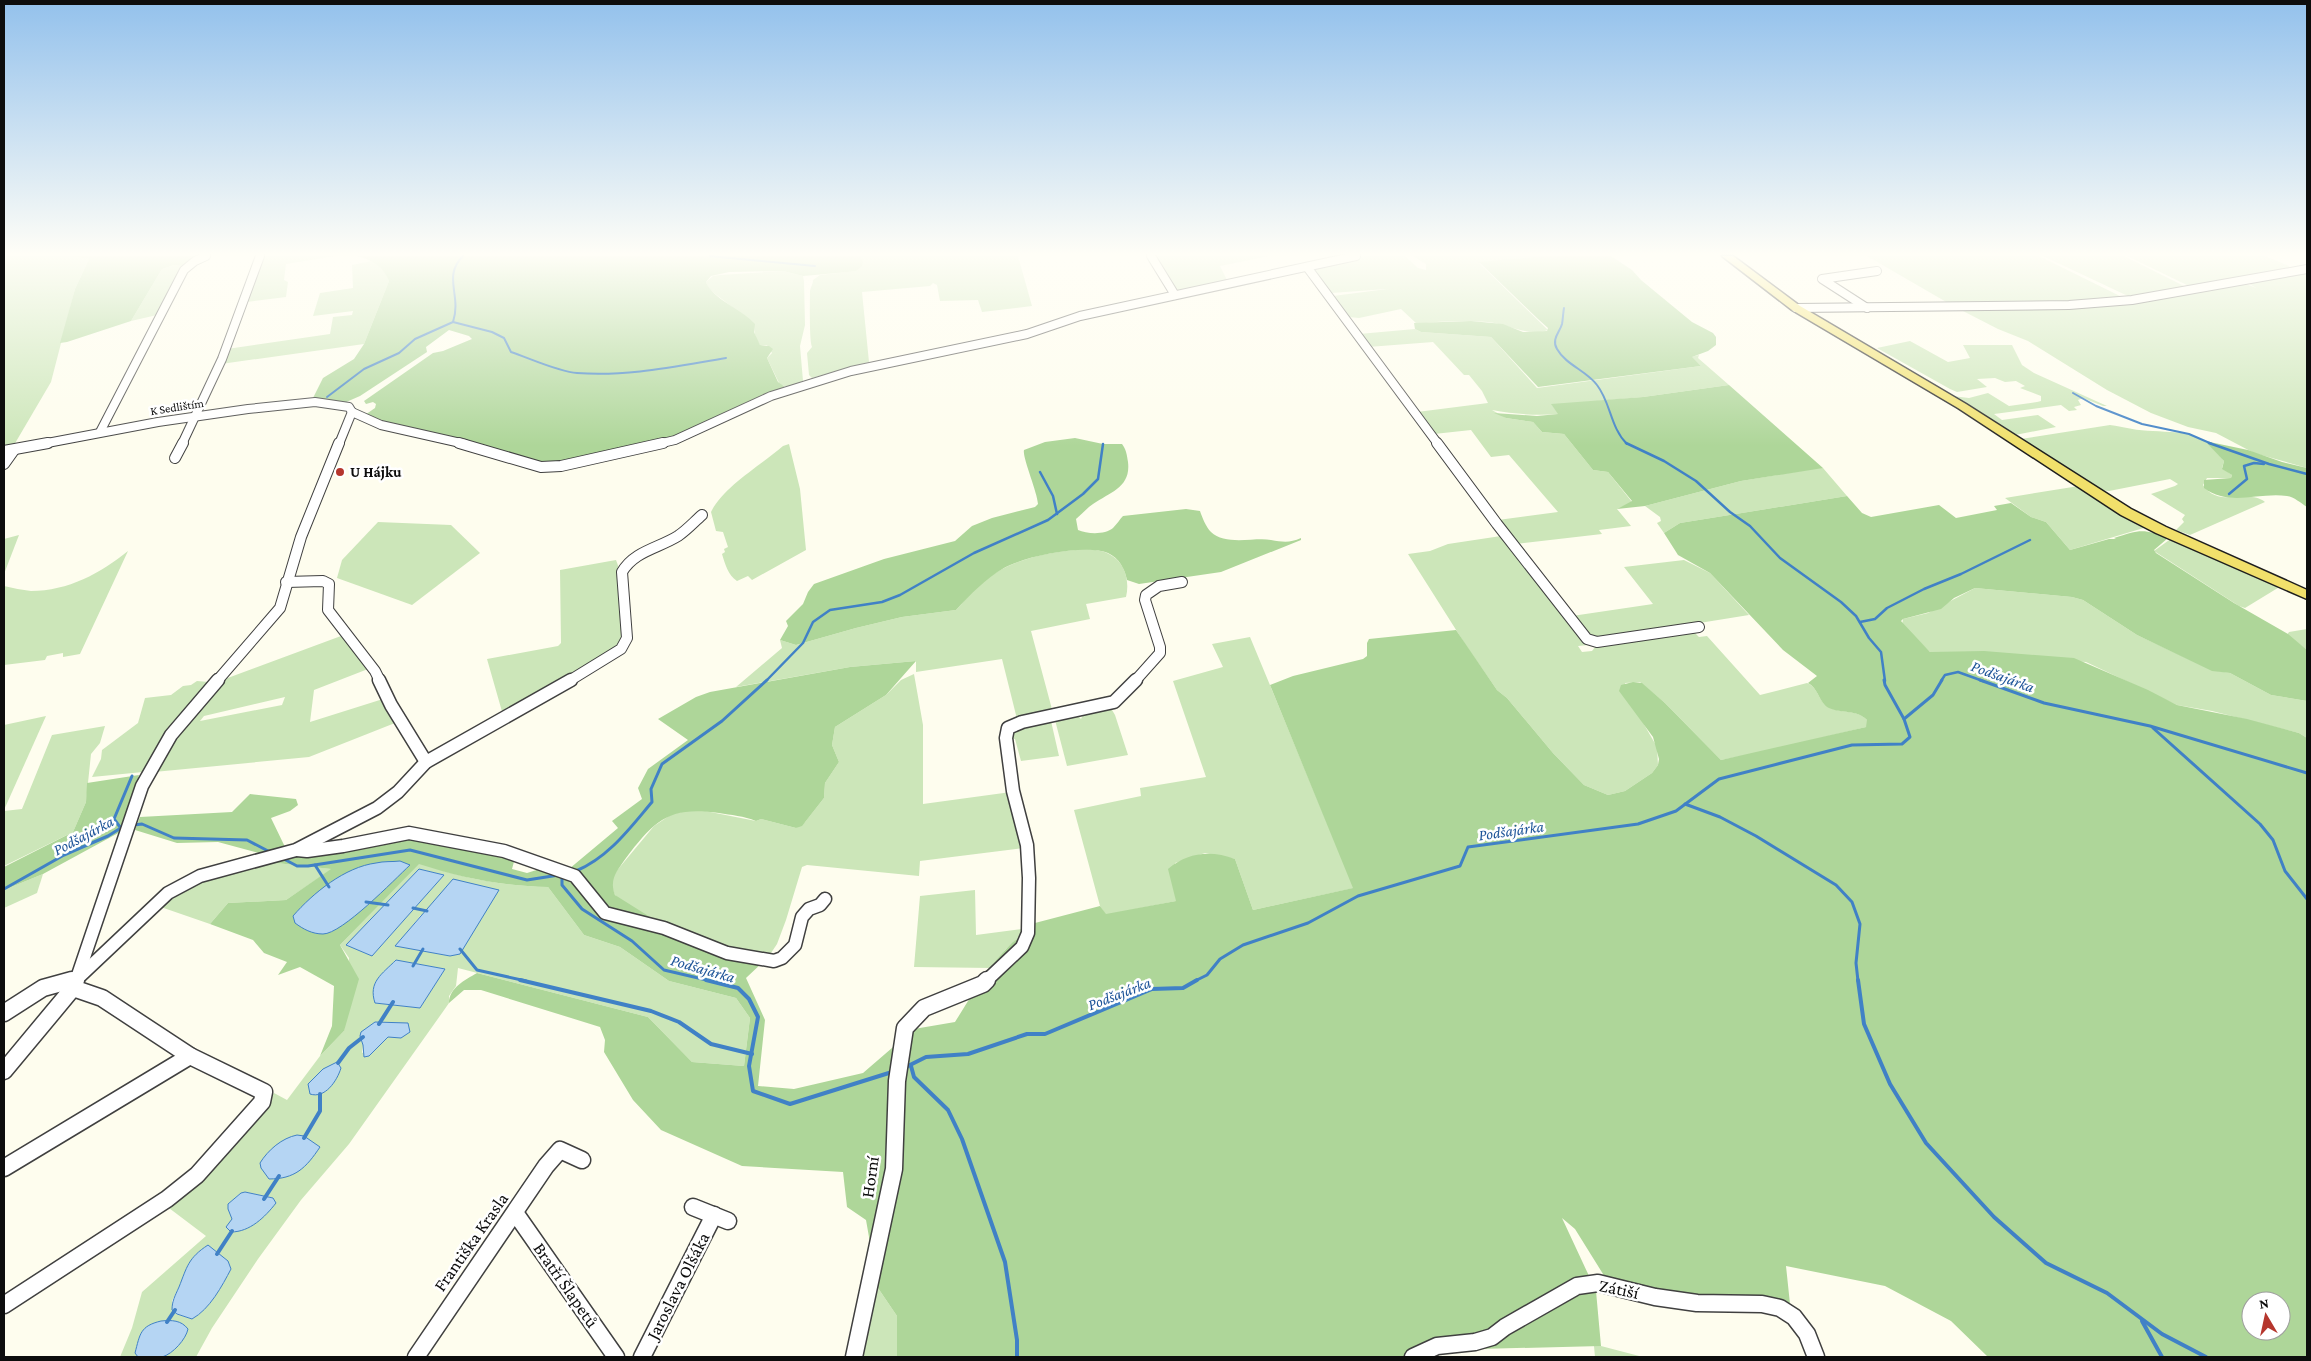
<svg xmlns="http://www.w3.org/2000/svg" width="2311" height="1361" viewBox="0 0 2311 1361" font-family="'Crimson Pro',serif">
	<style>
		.green { fill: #cce6b9; fill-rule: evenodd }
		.forest { fill: #aed699; fill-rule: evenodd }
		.water { fill: #b5d5f3; stroke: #4081c6 }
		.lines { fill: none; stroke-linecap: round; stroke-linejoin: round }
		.stream-far3 { stroke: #4081c6; stroke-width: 2 }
		.stream-far2 { stroke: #4081c6; stroke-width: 2.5 }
		.stream-far1 { stroke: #4081c6; stroke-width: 3 }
		.stream { stroke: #4081c6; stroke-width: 4 }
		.minor-far3-casing { stroke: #404040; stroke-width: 10 }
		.minor-far2-casing { stroke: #404040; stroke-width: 12 }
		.minor-far1-casing { stroke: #404040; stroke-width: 15 }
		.minor-casing { stroke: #404040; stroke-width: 19 }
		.major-casing { stroke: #1e1e1e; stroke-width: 3 }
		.minor-far3 { stroke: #fff; stroke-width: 8 }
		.minor-far2 { stroke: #fff; stroke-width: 10 }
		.minor-far1 { stroke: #fff; stroke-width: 12 }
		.minor { stroke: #fff; stroke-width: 16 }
		.major { fill: #f1e06b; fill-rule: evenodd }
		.poi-dot { fill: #b5362d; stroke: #fff; stroke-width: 2 }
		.labels { text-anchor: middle; stroke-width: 5; stroke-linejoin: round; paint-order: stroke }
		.far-street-label { font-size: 12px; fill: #0d0d0d; stroke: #fff }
		.poi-label { font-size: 15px; font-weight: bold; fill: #0d0d0d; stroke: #fff; text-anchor: start }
		.water-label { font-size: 16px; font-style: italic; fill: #1d5498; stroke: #fff }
		.near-street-label { font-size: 18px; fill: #0d0d0d; stroke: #fff }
	</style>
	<rect width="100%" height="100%" fill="#fefdee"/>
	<!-- green -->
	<g class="green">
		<polygon points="4,256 68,256 89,259 75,289 51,382 14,445 4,447"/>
		<polygon points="263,256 335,256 286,264 284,280 288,282 286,297 247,302"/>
		<path d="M 860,256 L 1018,256 L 1032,306 L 982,312 L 978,300 L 940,301 L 937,285 L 933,283 L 930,286 L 862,292 L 869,362 L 812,378 L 809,375 L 807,353 L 812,347 C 809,340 810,301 810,291 C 811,286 813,284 813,280 L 820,275 L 856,271 L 863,261 Z"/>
		<polygon points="1156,256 1269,256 1220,266 1228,282 1181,291 1176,289"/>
		<path d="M 1365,256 L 1405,256 L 1418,268 L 1426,270 L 1426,264 L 1413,256 L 1544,256 L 1479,263 L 1548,330 C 1527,337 1509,324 1488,322 C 1465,320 1440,321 1417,324 L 1401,309 L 1359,318 L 1349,317 L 1333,296 L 1387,289 L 1331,293 L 1311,268 Z"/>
		<polygon points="1867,256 2039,256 2122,297 2071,303 1948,303"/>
		<polygon points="2043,256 2124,256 2188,288 2130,297"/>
		<polygon points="2127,256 2265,256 2289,266 2291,269 2191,287"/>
		<polygon points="372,261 385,271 389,281 364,344 221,364 227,349 330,334 333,317 352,315 353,311 313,316 320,293 353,288 352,265"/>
		<polygon points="174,265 183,266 157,315 131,321 162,269"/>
		<path d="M 783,271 L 803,276 L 804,281 L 805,325 L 800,346 L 803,381 L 789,387 L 780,385 L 767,358 L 772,353 L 767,345 L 760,345 C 755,338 754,332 754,324 L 714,293 L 708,288 L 706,282 L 713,276 L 720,275 Z"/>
		<polygon points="2303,271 2307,273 2307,468 2254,453 2216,433 2188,427 2151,413 2107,390 2028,341 1998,329 1961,310 2061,307 2244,283 2256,288 2248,283"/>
		<path d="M 1415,329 L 1421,332 L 1491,337 L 1537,388 L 1701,366 L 1691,357 L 1699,355 L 1698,358 L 1729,385 L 1643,397 L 1552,405 L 1559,414 C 1535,416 1515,414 1492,410 L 1506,418 L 1533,422 L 1542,432 L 1564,434 L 1593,470 L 1608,472 L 1632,502 L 1617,509 L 1631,526 L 1599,530 L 1602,534 L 1516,544 L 1498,520 L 1558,512 L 1509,455 L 1491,457 L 1471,430 L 1434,434 L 1417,412 L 1488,403 L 1482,391 L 1469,375 L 1464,375 L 1433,342 L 1368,347 L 1359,334 Z"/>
		<polygon points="1910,341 1948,362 1970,358 1963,345 2012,345 2022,365 2034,373 2107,406 2103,406 2083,398 2078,400 2081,405 2074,407 2077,410 2069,411 2061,405 1994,414 2002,420 2038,415 2056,427 2015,435 1952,396 1969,398 1988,393 2009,406 2037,402 2041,401 2041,396 2020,388 2025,386 2016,381 2005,382 1995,378 1977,379 1987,387 1957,392 1950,389 1877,348"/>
		<path d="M 2110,425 C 2124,427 2138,431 2153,431 C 2186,433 2202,431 2224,461 L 2222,468 L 2232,475 L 2231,478 L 2207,478 L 2203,485 C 2218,509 2249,488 2265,502 L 2190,535 L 2176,530 L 2184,522 L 2182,519 L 2185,515 L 2151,494 L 2175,486 L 2178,484 L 2170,479 L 2109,491 L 2099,490 L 2021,439 Z"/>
		<path d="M 789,444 L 800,489 L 806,550 L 752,580 L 748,576 L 737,581 C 728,575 725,564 722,554 L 725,552 L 724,549 L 728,547 L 723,532 L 716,531 L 711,512 C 723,487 761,465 783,446 Z"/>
		<polygon points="1818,468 1823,468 1847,496 1680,523 1664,533 1657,523 1661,521 1660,517 1645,506 1741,481"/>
		<polygon points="2079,486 2147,527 2070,550 2046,522 2031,517 2005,498"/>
		<polygon points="378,522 451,525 480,553 412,605 337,578 342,560"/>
		<polygon points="19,535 4,574 4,539"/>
		<path d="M 1501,536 L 1588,645 L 1578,646 L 1582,652 L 1592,651 L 1596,646 L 1693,631 L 1699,637 L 1707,636 L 1760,695 L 1807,683 C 1818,687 1818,700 1827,706 C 1840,715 1856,708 1867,720 L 1868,724 L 1866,727 L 1762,752 L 1721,760 L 1665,703 L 1640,682 L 1625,683 L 1642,721 L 1657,747 L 1658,765 L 1652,773 L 1625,791 L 1608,795 L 1584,785 L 1553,753 L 1507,698 L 1497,690 L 1465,644 L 1408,554 L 1430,551 L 1448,544 Z"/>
		<polygon points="2172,538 2281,586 2245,608 2239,606 2154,551"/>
		<path d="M 1089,549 C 1095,550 1104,551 1109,554 C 1125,562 1130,581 1126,597 L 1086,604 L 1090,619 L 1031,631 L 1053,713 L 1017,719 L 1002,659 L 916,672 L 916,661 L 850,667 L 736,687 L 782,648 L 780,640 L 796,645 L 856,628 L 902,617 L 956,610 C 963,603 969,594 977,587 C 1006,559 1050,551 1089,549 Z"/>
		<path d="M 128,551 L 80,654 L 63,657 L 63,653 L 47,656 L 45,660 L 4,665 L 4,586 C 13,588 22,590 31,591 C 68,591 101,573 128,551 Z"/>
		<polygon points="616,560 620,571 622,640 618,647 503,715 487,659 558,646 561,643 560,570"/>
		<polygon points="1684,560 1710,573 1749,615 1594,640 1572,616 1653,604 1624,567"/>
		<polygon points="1975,588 2072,597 2083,600 2137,635 2212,670 2230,673 2271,695 2307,701 2307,738 2299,733 2212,711 2177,705 2086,662 1930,652 1902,625 1903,619 1928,613"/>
		<polygon points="2307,629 2307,650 2287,635 2289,632"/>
		<path d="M 341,636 L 368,669 L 314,690 L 310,722 L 383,699 L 395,723 L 309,757 L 154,772 L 158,764 L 188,724 L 225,679 ZM 285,697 L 282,705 L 200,721 L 204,716 Z"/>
		<polygon points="1250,637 1354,888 1253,910 1235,859 1205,853 1175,863 1176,901 1106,915 1100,906 1074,810 1141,796 1140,788 1206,777 1173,681 1223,667 1212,644"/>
		<path d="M 914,674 L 923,725 L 923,804 L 1011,792 L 1023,848 L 920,861 L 919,876 L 807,865 L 802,867 L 786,920 L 777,944 L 769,956 C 756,954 743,953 731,949 C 708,943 630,912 616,896 C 611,890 612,881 614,874 L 654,826 L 672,814 L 695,809 L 756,821 L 761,819 L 796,828 L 805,822 L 824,798 L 825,783 L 839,762 L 832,745 L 835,727 L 886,695 L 901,680 Z"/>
		<polygon points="197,681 209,682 161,740 143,772 92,777 101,759 102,750 138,723 145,698 171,695 183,686 191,685"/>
		<polygon points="1107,710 1112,710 1115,715 1128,755 1067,766 1055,720 1078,716 1081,719 1083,715"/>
		<polygon points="46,716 4,810 4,725"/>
		<polygon points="1051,721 1059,756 1021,761 1015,739 1009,738 1010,732"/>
		<polygon points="105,726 100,743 91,754 86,802 73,832 4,866 4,811 22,809 52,735"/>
		<polygon points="258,861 332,869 286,900 228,903 210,924 155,905 194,880"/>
		<path d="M 419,863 C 462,878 502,886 548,887 L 584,935 L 620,947 L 669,981 L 736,998 L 750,1018 L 744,1066 L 692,1062 L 648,1017 L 458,968 L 456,986 L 449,996 L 449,1003 L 442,1013 L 349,1144 L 301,1200 L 258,1259 L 212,1328 L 196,1357 L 162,1357 L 172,1351 L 178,1321 L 161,1321 L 135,1353 L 138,1357 L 120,1357 L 132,1328 L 142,1292 L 206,1236 L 165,1205 L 215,1162 L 274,1093 L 287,1100 L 320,1056 L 344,1031 L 349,958 L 340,945 ZM 419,869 L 444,875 L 372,956 L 347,945 ZM 421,915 L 450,956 L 396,946 ZM 395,960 L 445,969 L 420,1008 L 375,1003 ZM 375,1022 L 391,1022 L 401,1038 L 388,1036 L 381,1043 L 362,1053 L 363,1045 ZM 245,1192 L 273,1198 L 232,1219 L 228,1204 L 241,1193 ZM 208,1246 L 228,1261 L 231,1269 C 222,1286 210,1309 192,1319 L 176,1314 L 172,1301 L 179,1287 Z"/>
		<polygon points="43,874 37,893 4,908 4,890"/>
		<polygon points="975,890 976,935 1022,929 1022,935 1005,950 992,968 914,967 920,896"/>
		<polygon points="878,1288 897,1316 897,1357 861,1357"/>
		<polygon points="1594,1346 1601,1346 1643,1357 1595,1357"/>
	</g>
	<!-- forest -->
	<g class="forest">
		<polygon points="68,256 204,256 183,266 174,265 162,269 131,321 67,342 60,343 75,289 89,259"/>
		<path d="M 357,256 L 860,256 L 863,261 L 862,266 L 856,271 L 848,272 L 803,276 L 783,271 L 729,272 L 711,276 L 706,282 C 711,298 743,310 755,324 L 754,332 L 760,345 L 769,346 L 773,349 L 767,358 L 778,382 L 785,387 L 680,436 L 548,466 L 362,417 L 375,408 L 376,404 L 373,402 L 366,404 L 364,401 L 433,353 L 443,351 L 472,339 L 469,336 L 449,330 L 426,347 L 427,352 L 360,396 L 344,403 L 312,400 L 323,378 L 354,359 L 364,344 L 389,281 C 383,266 372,260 357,256 Z"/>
		<polygon points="1544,256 1611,256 1632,270 1641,280 1692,322 1713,333 1716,337 1716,345 1708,351 1692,357 1701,366 1538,387 1491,337 1421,332 1415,329 1414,323 1471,321 1503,324 1523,332 1547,331 1548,328 1538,319 1479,262"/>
		<polygon points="1729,385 1823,468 1741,481 1645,506 1617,509 1632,501 1608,472 1593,470 1564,434 1542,432 1533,422 1506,418 1494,413 1537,416 1558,414 1551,404 1643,397"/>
		<path d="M 1075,438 L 1103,444 L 1122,444 C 1126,449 1127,455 1128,462 C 1131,487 1111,492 1093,504 C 1087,508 1082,514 1076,519 L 1078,530 C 1087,534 1105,535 1113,528 C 1117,524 1120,519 1123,516 L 1186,509 L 1200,511 C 1202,517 1206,527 1211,532 C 1225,546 1255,537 1271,540 C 1283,542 1290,543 1301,538 L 1301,540 L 1221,572 L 1139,584 L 1127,580 C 1125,569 1119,558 1108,553 C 1086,544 1025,556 1004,568 C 985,579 971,594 956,610 L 902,617 L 856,628 L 796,645 L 780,640 L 788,626 L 786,621 L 803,604 L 808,592 L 814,584 L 884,559 L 955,541 L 972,526 L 992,518 L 1035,507 L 1038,504 C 1037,491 1022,457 1024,450 L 1045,442 Z"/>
		<path d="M 2205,441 L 2248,450 L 2282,462 L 2307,468 L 2307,507 C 2301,503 2294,497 2287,496 C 2258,492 2229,507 2204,488 L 2204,480 L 2231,478 L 2232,475 L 2222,469 L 2224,461 Z"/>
		<path d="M 1847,496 L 1862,513 L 1871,517 L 1939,505 L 1956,518 L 1997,510 L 1994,506 L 2011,503 L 2031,517 L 2046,522 L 2070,550 L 2109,539 L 2116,539 L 2114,538 C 2139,530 2143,528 2168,538 L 2154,550 L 2156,553 L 2234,603 L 2288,634 L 2307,650 L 2307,701 L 2271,695 L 2230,673 L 2212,671 L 2137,635 L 2083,600 L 2072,597 L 1975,588 L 1954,598 L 1941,609 L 1903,619 L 1901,621 L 1930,652 L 1984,651 L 2074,658 L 2148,690 L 2177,705 L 2247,719 L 2299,733 L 2307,738 L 2307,1357 L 1988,1357 L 1951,1321 L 1885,1286 L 1786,1266 L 1790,1304 L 1762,1299 L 1695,1299 L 1608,1282 L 1575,1229 L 1562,1218 L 1596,1291 L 1601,1346 L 1439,1350 L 1424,1357 L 897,1357 L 897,1316 L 878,1288 L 866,1220 L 847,1207 L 843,1172 L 742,1166 L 661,1130 L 633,1100 L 604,1052 L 605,1040 L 600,1027 L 481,990 L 464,990 L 449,1003 C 449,988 465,980 477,973 L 648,1017 L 692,1062 L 744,1066 L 750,1018 L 736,998 L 669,981 L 620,947 L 584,935 L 548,887 C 502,886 462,878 419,864 L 340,945 L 359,979 L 344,1031 L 320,1056 L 332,1026 L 334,986 L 300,967 L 278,975 L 287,962 L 264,953 L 253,940 L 210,924 L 228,903 L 286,900 L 331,869 L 258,861 L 259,853 L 218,842 L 177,843 L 135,830 L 140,817 L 232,812 L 250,794 L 296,799 L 298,805 L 290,811 L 271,818 L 285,847 L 296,850 L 410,832 L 515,858 L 512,869 L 527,873 L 543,868 L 569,869 L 618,828 L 612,821 L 642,799 L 638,788 L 648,769 L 688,740 L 658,719 L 696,697 L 710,692 L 850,667 L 916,661 L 886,695 L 835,727 L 832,745 L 839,762 L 825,783 L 824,798 L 802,826 L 796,828 L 761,819 L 756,821 C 744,816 731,815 719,813 C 669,806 655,820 626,858 C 617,871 609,879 615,895 L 650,917 L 651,923 L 763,962 L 746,978 L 765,1020 L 758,1086 L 794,1089 L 863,1073 L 914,1029 L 955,1022 C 972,995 989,965 1012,943 C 1019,937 1032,931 1035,923 L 1100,906 L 1106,914 L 1176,901 L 1168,869 C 1188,852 1211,850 1235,859 L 1253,910 L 1353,888 L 1270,685 L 1293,676 L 1363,659 L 1367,656 L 1367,643 L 1369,639 L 1456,630 L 1497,690 L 1507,698 L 1553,753 L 1584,785 L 1608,795 L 1625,791 L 1652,773 L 1658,765 L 1659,759 L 1653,737 L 1619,691 L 1621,685 L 1633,682 L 1642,683 L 1665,703 L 1721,760 L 1866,727 L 1867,720 C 1856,709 1842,714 1829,708 C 1819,703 1819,689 1808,683 L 1817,676 L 1783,650 L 1710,573 L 1678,555 L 1664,533 L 1680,523 ZM 2251,1301 L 2281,1301 L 2281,1331 L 2251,1331 Z"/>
		<polygon points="139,775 122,831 43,874 4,890 4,867 73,832 86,802 87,783"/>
	</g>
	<!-- water -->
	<g class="water">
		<path d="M 400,861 L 410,865 C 394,880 342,934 323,934 C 312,934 303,929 295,923 L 293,916 C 313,893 345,867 376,863 C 384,861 392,862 400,861 Z"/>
		<polygon points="419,869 444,875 372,956 346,945"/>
		<polygon points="453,879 499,890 460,954 450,956 395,946"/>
		<path d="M 396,960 L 445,969 L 420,1008 L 375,1003 C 368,982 382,974 396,960 Z"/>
		<polygon points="375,1022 408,1023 410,1032 401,1038 388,1037 369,1056 364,1057 363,1045 360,1036 361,1032"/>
		<path d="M 337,1062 L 341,1068 C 337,1081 325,1099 310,1094 L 308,1084 L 323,1069 Z"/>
		<path d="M 297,1135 L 304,1136 L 320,1147 C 306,1168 295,1179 269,1179 L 261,1168 L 260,1163 C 268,1150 282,1138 297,1135 Z"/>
		<path d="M 245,1192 L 273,1198 L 276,1203 C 265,1217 250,1232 231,1232 L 226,1227 L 232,1219 L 228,1209 L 228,1204 L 241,1193 Z"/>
		<path d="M 208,1245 L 228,1261 L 231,1269 C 222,1286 210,1309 192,1319 L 177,1314 L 172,1310 C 172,1301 175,1296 179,1287 C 187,1267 188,1258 208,1245 Z"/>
		<path d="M 161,1321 C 172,1320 181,1320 188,1329 C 186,1339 173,1354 162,1357 C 155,1359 145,1357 138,1357 L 135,1353 C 140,1334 140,1326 161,1321 Z"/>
	</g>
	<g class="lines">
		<!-- stream-far3 -->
		<g class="stream-far3">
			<path d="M 463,256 C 442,277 462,295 453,322 L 492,332 L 504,338 L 511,352 C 529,358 559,372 577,373 C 627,377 677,366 726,358"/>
			<polyline points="710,256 815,266"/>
			<path d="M 1564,308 C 1563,313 1563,319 1562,324 C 1560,332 1551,339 1557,349 C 1566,365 1587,371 1597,385 C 1611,403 1610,427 1627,444"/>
			<polyline points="2073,393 2096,406 2142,424 2189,434 2212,444"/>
			<polyline points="327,397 364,369 399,353 415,339 453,322"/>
		</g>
		<!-- stream-far2 -->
		<g class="stream-far2">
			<polyline points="1626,443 1664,461 1696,481 1730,512 1750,526 1780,558 1841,602 1856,616 1869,638 1881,652 1885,681"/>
			<polyline points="2209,443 2269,464 2307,474"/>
			<polyline points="1040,472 1053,496 1057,514"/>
			<polyline points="2229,494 2247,479 2244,466 2254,463 2264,464"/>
			<polyline points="1860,622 1875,619 1887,608 1924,589 1961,574 2030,540"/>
			<polyline points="766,681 803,643 813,622 830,610 882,602 900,595 974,553 1048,520 1083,494 1098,479 1103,444"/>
			<polyline points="1941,681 1945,675 1958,672 1983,681"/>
		</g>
		<!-- stream-far1 -->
		<g class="stream-far1">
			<polyline points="1884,680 1885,685 1904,719"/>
			<polyline points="1980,680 2044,703 2150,726 2307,773"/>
			<polyline points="2153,728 2260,824 2273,840 2285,871 2307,899"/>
			<polyline points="1685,804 1720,817 1756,836 1836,885 1852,902 1860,924 1856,963 1858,981"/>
			<polyline points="134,825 142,824 174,838 247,840 270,852"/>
			<polyline points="120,827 114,819 132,776"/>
			<polyline points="282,858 297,866 308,866 410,850 527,880 559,875"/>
			<polyline points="315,865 329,887"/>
			<path d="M 576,871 C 609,857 630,828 652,802 L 651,789 L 662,764 L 722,721 L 767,680"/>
			<polyline points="562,877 562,885 582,909 632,941 664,970 711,981"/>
			<polyline points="4,889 64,855 108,836 124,826"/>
			<polyline points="366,902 388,905"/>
			<polyline points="413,908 427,911"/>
			<polyline points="460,949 477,970 526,981"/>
			<polyline points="413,966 423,949"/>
			<polyline points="1195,981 1207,975 1220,959 1243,945 1308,923 1358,896 1460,866 1468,847 1638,824 1676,811 1719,779 1852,745 1902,744 1910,737 1904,719 1933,695 1942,680"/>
		</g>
		<!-- stream -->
		<g class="stream">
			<polyline points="520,980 651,1011 679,1022 711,1044 752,1054"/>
			<polyline points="706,980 738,988 749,999 758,1017 749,1066 753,1091 790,1104 892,1072"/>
			<polyline points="1858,980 1864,1024 1890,1084 1926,1143 1994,1217 2046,1263 2107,1293 2162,1334 2206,1357"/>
			<polyline points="379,1024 393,1002"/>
			<polyline points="338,1063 349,1048 363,1037"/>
			<polyline points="911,1066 914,1077 948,1110 962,1139 1005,1262 1017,1340 1017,1357"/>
			<polyline points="906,1067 926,1057 968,1054 1027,1034 1045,1034 1152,989 1183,988 1197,980"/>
			<polyline points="304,1138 320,1111 320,1094"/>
			<polyline points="264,1199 279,1176"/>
			<polyline points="217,1254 232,1231"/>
			<polyline points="2142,1321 2162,1357"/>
			<polyline points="167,1322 175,1310"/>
		</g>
		<defs>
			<g id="minor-far3">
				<polyline points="1151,256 1175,295"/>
				<polyline points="1307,267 1438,444"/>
				<polyline points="1796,308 2069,305 2132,300 2307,269"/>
				<polyline points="1867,308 1822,279 1877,271"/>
				<polyline points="352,412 381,425 465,444"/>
				<polyline points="100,432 184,270 195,261 206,256"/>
				<polyline points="42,444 158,422 248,409 315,402 349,407 352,412"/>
				<polyline points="182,444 222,359 260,256"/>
				<polyline points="339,444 352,412"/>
				<polyline points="658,444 675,440 771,396 851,371 1027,334 1080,316 1356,256"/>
			</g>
			<g id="minor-far2">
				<polyline points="459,443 541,467 561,466 663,443"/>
				<polyline points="1437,443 1497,524 1587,639 1597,642 1699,627"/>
				<polyline points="4,451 48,443"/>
				<polyline points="175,458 183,443"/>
				<polyline points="4,464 14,450"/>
				<polyline points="286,582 323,581 329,584 328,610 375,671 380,681"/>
				<polyline points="217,681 280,608 301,537 339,443"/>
				<path d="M 569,681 L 621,649 L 627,638 L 622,572 C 634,551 659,548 678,536 C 687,530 694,522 702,515"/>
				<polyline points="1135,681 1160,653 1160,647 1145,600 1146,595 1159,586 1182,582"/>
			</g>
			<g id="minor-far1">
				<polyline points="379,680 391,705 426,762"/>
				<polyline points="297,850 307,851 343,846 409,833 504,851 575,876 605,913 664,928 727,953 774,961 782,958 795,945 802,917 809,909 820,905 825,899"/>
				<polyline points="68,981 77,979 168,893 200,876 296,850 377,808 398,792 426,762 571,680"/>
				<polyline points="76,981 142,786 171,735 218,680"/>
				<polyline points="986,981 1022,947 1028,933 1029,878 1027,845 1013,791 1006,738 1008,728 1022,722 1114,702 1136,680"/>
			</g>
			<g id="minor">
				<polyline points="4,1013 43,988 72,980"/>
				<polyline points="4,1071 73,988 76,980"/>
				<polyline points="4,1168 190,1056"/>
				<polyline points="693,1207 728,1221"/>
				<polyline points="516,1214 616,1357"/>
				<polyline points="4,1305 167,1199 197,1175 262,1102 264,1092 190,1056 102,998 73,988"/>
				<polyline points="416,1357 546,1166 560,1150 582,1160"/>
				<polyline points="642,1357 714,1215"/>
				<polyline points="854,1357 894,1169 897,1081 905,1028 924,1008 983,984 987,980"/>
				<polyline points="1413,1357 1437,1346 1475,1342 1492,1337 1505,1327 1577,1286 1598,1283 1655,1297 1697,1303 1762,1304 1780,1308 1794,1317 1807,1334 1816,1357"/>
			</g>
			<polygon id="major" points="1722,256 1733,256 1800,306 1966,404 2131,509 2166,527 2307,590 2307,599 2156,533 2121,515 1958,408 1792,310"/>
		</defs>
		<!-- minor-far3 casing -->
		<use href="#minor-far3" class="minor-far3-casing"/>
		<!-- minor-far2 casing -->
		<use href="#minor-far2" class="minor-far2-casing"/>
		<!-- minor-far1 casing -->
		<use href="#minor-far1" class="minor-far1-casing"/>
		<!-- minor casing -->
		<use href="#minor" class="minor-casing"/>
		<!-- major casing -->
		<use href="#major" class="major-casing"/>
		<!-- minor-far3 -->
		<use href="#minor-far3" class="minor-far3"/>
		<!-- minor-far2 -->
		<use href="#minor-far2" class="minor-far2"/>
		<!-- minor-far1 -->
		<use href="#minor-far1" class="minor-far1"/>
		<!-- minor -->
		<use href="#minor" class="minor"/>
		<!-- major -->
		<use href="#major" class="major"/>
	</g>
	<!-- sky -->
	<linearGradient id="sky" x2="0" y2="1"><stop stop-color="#93c1ec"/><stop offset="0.57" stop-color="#fffef7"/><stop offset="1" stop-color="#fffef7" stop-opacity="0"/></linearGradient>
	<rect width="2311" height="446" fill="url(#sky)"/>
	<!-- markers -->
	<circle class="poi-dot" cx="340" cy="472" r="5"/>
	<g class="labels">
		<!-- far-street labels -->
		<g class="far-street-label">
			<text transform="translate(177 407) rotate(-9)" y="4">K Sedlištím</text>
		</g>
		<!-- poi labels -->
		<g class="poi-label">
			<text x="350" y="477">U Hájku</text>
		</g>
		<!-- water labels -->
		<g class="water-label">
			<text transform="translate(2003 676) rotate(20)" y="6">Podšajárka</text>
			<text transform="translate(1511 830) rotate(-8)" y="6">Podšajárka</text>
			<text transform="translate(83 835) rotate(-28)" y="6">Podšajárka</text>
			<text transform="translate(703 968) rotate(16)" y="6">Podšajárka</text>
			<text transform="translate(1119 993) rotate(-21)" y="6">Podšajárka</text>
		</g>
		<!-- near-street labels -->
		<g class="near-street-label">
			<text transform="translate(870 1177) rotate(-82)" y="6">Horní</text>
			<text transform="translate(471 1242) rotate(-55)" y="6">Františka Krasla</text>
			<text transform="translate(566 1285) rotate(55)" y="6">Bratří Šlapetů</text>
			<text transform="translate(678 1286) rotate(-63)" y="6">Jaroslava Olšáka</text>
			<text transform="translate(1619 1289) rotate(12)" y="6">Zátiší</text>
		</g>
	</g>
	<!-- border -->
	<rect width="2311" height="1361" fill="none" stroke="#0d0d0d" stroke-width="10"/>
	<!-- north arrow -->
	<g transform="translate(2266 1316) rotate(351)"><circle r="24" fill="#ffffff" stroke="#9e9e9e"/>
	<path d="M0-4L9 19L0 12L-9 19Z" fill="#b5362d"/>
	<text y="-8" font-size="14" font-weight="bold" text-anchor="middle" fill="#0d0d0d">N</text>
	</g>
</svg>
